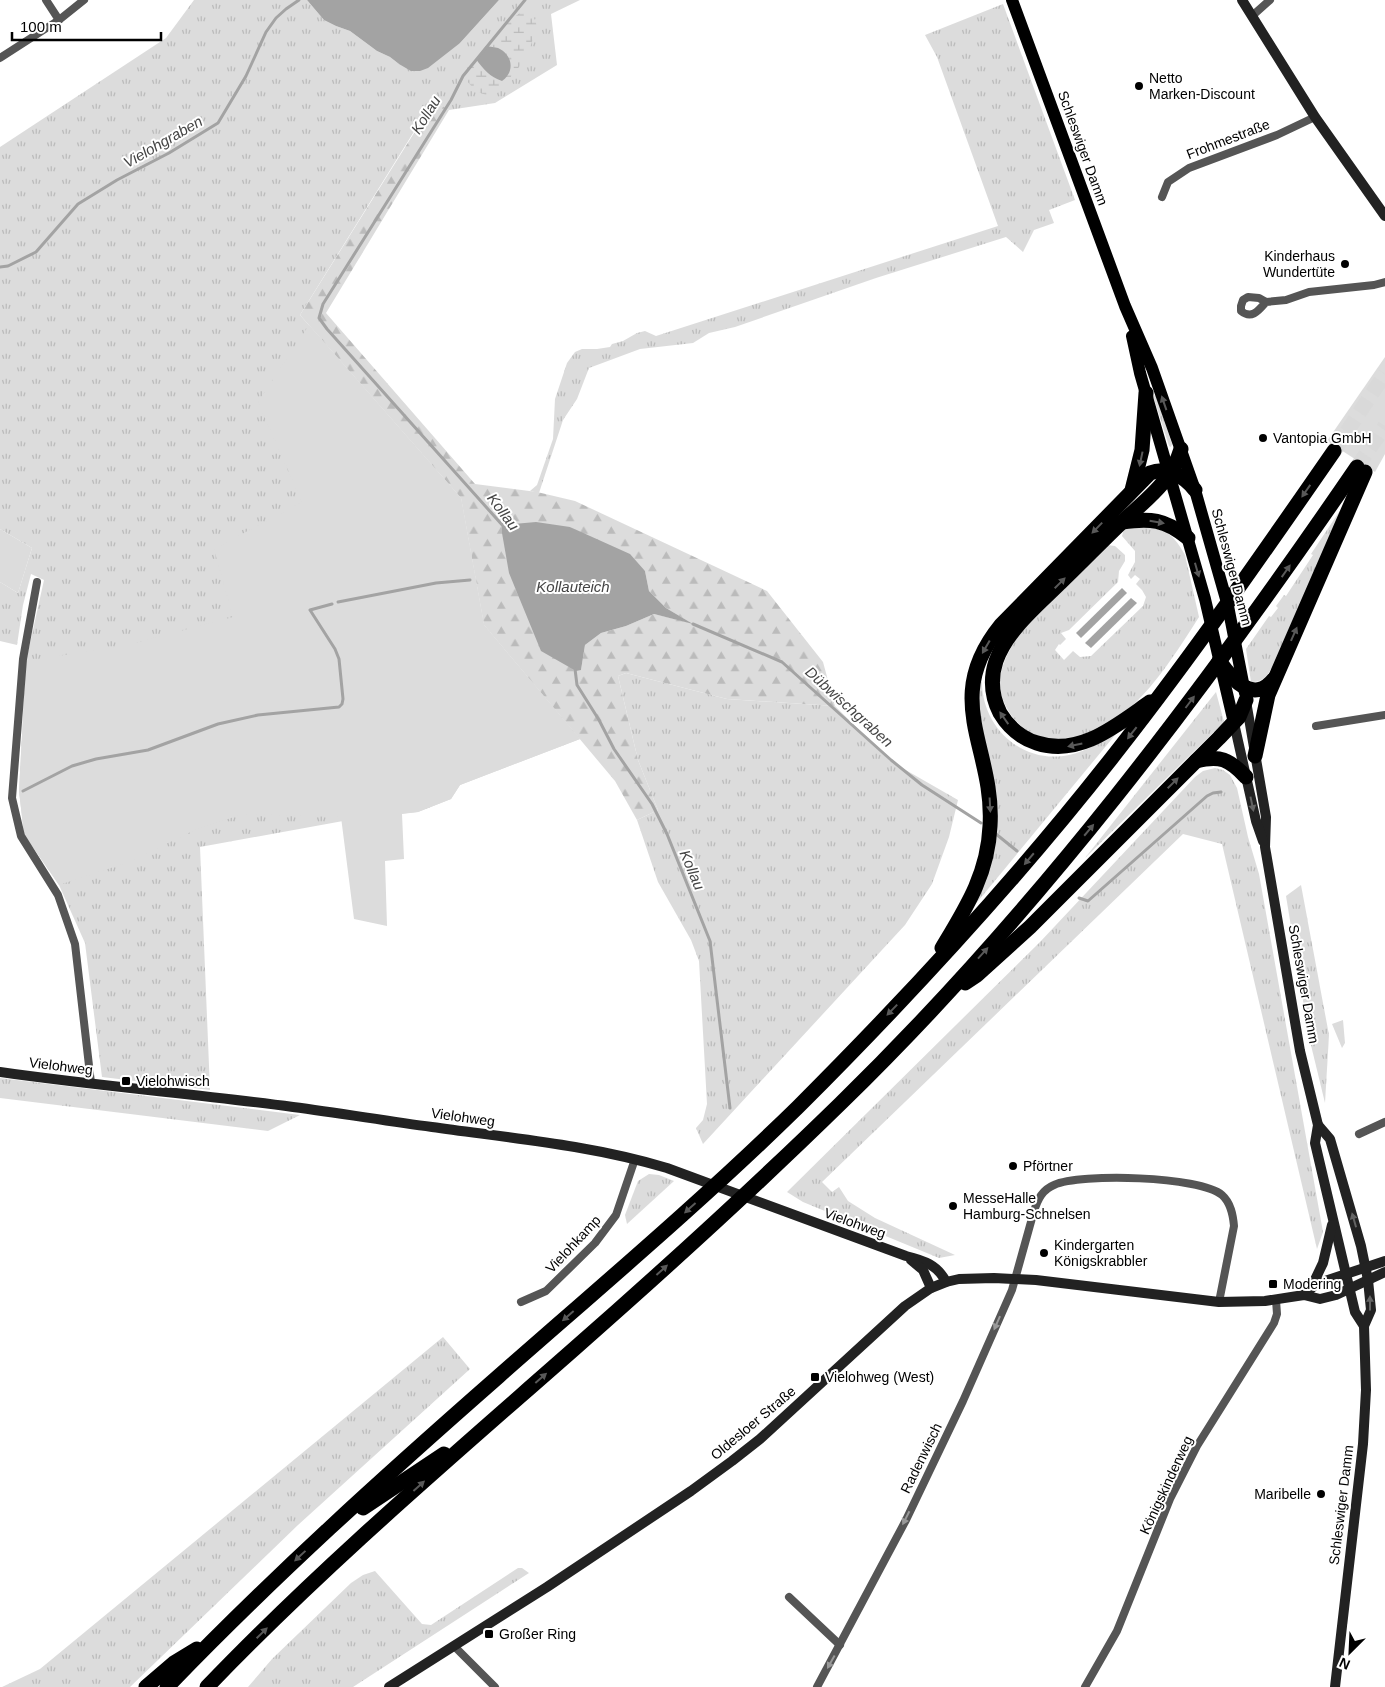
<svg xmlns="http://www.w3.org/2000/svg" width="1385" height="1687" viewBox="0 0 1385 1687" font-family="Helvetica,sans-serif">
	<style>
		.grass { fill: url(#grass-tufts) }
		.forest { fill: url(#forest-firs); fill-rule: evenodd }
		.wetland { fill: url(#wetland-marsh) }
		.green { fill: #dcdcdc }
		.water { fill: #a3a3a3 }
		.lines { fill: none; stroke-linecap: round; stroke-linejoin: round }
		.stream { stroke: #a3a3a3; stroke-width: 3 }
		.highway-tunnel { stroke: #d9d9d9; stroke-width: 15; stroke-dasharray: 15 8; stroke-linecap: butt }
		.street { stroke: #555; stroke-width: 8 }
		.secondary { stroke: #222; stroke-width: 10 }
		.primary { stroke: #000; stroke-width: 12 }
		.highway { stroke: #000; stroke-width: 15 }
		.oneway { fill: #595959 }
		.oneway2 { fill: #646464 }
		.oneway3 { fill: #999 }
		.poi-dot { fill: #000; stroke: #fff; stroke-width: 2 }
		.labels { text-anchor: middle; stroke-width: 4; stroke-linejoin: round; paint-order: stroke }
		.poi-label { font-size: 14px; fill: #000; stroke: #fff; text-anchor: start }
		.street-label { font-size: 14px; fill: #000; stroke: #fff }
		.water-label { font-size: 15px; font-style: italic; fill: #444; stroke: #fff }
	</style>
	<defs>
		<pattern id="grass-tufts" width="24" height="20" patternUnits="userSpaceOnUse" patternTransform="scale(1.25)"><rect width="24" height="20" fill="#dcdcdc"/><path d="M3 7l-1-3M5 7V3M7 7l1-3M15 17l-1-3M17 17v-4M19 17l1-3" fill="none" stroke="#bbb"/></pattern>
		<pattern id="forest-firs" width="22" height="20" patternUnits="userSpaceOnUse" patternTransform="scale(1.25)"><rect width="22" height="20" fill="#dcdcdc"/><path d="M5 1l3.5 6h-7zM16 11l3.5 6h-7z" fill="#bbb"/></pattern>
		<pattern id="wetland-marsh" width="20" height="14" patternUnits="userSpaceOnUse" patternTransform="scale(1.25)"><rect width="20" height="14" fill="#dcdcdc"/><path d="M1 5h8M5 5V1M11 12h8M15 12V8" fill="none" stroke="#bbb"/></pattern>
	</defs>
	<rect width="100%" height="100%" fill="#fff"/>
	<!-- grass -->
	<g class="grass">
		<polygon points="194,0 307,0 324,20 336,26 350,31 377,51 390,57 399,64 460,43 499,0 580,0 551,14 557,65 495,103 449,110 433,101 300,315 461,498 484,625 580,739 460,785 451,799 418,812 365,817 200,847 210,1090 102,1077 85,943 59,885 24,834 19,791 26,661 44,580 31,574 23,605 17,645 0,641 0,582 18,593 32,548 0,529 0,147 166,38"/>
		<polygon points="1003,4 1075,200 1049,210 1054,223 1034,230 1023,252 1006,237 876,278 735,327 709,333 693,343 640,349 589,368 577,399 563,420 539,493 530,491 537,485 553,439 555,399 567,363 575,352 582,349 597,349 610,347 612,344 623,341 637,333 645,331 656,336 998,226 937,57 925,35"/>
		<polygon points="1156,395 1172,444 1171,447 1169,446 1153,396"/>
		<path d="M 1345,503 L 1271,669 C 1267,677 1260,683 1251,682 L 1246,649 L 1269,616 L 1271,617 L 1278,608 L 1276,606 L 1284,595 L 1286,596 L 1313,555 L 1311,554 Z"/>
		<path d="M 1135,525 C 1162,529 1171,529 1185,555 L 1199,617 C 1172,659 1144,705 1099,731 C 1094,734 1086,734 1081,736 C 1068,738 1056,740 1043,737 C 1016,731 995,700 1001,673 C 1004,658 1012,645 1021,632 L 1107,545 L 1115,546 L 1125,555 L 1125,561 L 1119,571 L 1118,582 L 1069,630 L 1061,633 L 1066,639 L 1060,645 L 1059,644 L 1055,650 L 1064,660 L 1073,651 L 1080,657 L 1091,656 L 1143,606 L 1146,597 L 1142,590 L 1136,584 L 1140,579 L 1135,575 L 1131,579 L 1128,575 L 1135,562 L 1135,551 L 1122,536 L 1124,529 Z"/>
		<polygon points="626,673 727,699 835,706 890,761 958,800 949,837 932,884 905,925 703,1144 696,1128 703,1120 707,1104 699,961 691,940 658,882 637,820 658,810 638,760 618,676"/>
		<path d="M 979,681 L 982,682 C 982,727 1022,765 1069,755 C 1088,751 1104,740 1120,729 L 974,906 L 986,876 L 979,726 Z"/>
		<polygon points="1216,692 1224,722 1085,858"/>
		<polygon points="1215,768 1223,770 1230,775 1237,788 1248,837 1259,874 1323,1232 1317,1249 1222,844 1183,834 822,1182 832,1192 839,1187 848,1201 875,1218 955,1255 939,1258 803,1202 787,1192 1040,942 1195,777 1203,771"/>
		<polygon points="1301,885 1329,1035 1325,1103 1309,1037 1286,896"/>
		<polygon points="0,1078 300,1115 268,1131 0,1098"/>
		<polygon points="649,1174 659,1175 674,1181 627,1224 625,1215 638,1181"/>
		<polygon points="443,1337 470,1369 298,1525 130,1687 2,1687 40,1669"/>
		<polygon points="518,1568 522,1568 529,1573 353,1687 248,1687 272,1659 351,1583 363,1575 375,1571 422,1624 431,1625"/>
	</g>
	<!-- forest -->
	<path class="forest" d="M 434,101 L 449,110 L 326,313 L 475,484 L 537,492 L 575,501 L 767,591 L 823,662 L 835,706 L 727,699 L 626,673 L 618,676 L 638,760 L 658,810 L 637,820 L 615,781 L 484,625 L 461,498 L 300,315 ZM 570,527 L 645,571 L 649,591 L 666,608 L 691,623 L 654,614 L 626,626 L 601,633 L 585,645 L 581,670 Z"/>
	<!-- wetland -->
	<path class="wetland" d="M 520,13 L 532,13 L 537,25 L 530,48 L 519,67 L 494,97 C 478,94 473,89 463,76 L 476,59 L 487,73 L 498,48 L 486,46 L 510,20 Z"/>
	<!-- green -->
	<g class="green">
		<polygon points="309,325 461,498 484,625 580,739 460,785 451,799 418,812 402,814 404,859 385,861 387,926 354,919 341,817 243,814 195,830 126,863 59,885 24,834 19,791 26,661 127,645 233,617 214,549 302,502 258,402"/>
		<polygon points="1385,357 1385,454 1375,472 1327,441"/>
		<polygon points="0,529 32,548 18,593 0,582"/>
		<polygon points="1343,1020 1345,1043 1342,1048 1332,1024"/>
	</g>
	<!-- water -->
	<g class="water">
		<polygon points="307,0 499,0 460,43 428,68 420,71 411,71 399,64 390,57 377,51 350,31 336,26 324,20"/>
		<path d="M 486,46 C 490,47 495,47 498,48 C 513,55 515,72 502,81 C 490,77 483,69 476,59 Z"/>
		<polygon points="536,522 570,527 630,554 645,571 649,591 666,608 693,624 654,614 626,626 601,633 585,645 581,670 576,671 541,651 509,573 502,533 502,525"/>
		<polygon points="1122,588 1127,593 1081,638 1076,633"/>
		<polygon points="1131,598 1137,603 1091,648 1085,643"/>
	</g>
	<g class="lines">
		<!-- stream -->
		<g class="stream">
			<polyline points="0,267 8,266 36,252 78,204 117,180 169,153 218,123 246,76 266,32 276,18 286,9 299,0"/>
			<polyline points="504,527 327,329 319,318 323,304 451,100 463,76 525,0"/>
			<polyline points="338,602 436,583 470,580"/>
			<polyline points="693,624 782,662 891,760 922,785 981,823"/>
			<polyline points="575,669 577,685 599,720 614,749 652,804 667,834 710,941 730,1108"/>
			<polyline points="23,791 72,766 96,759 148,750 218,724 258,715 339,707 342,704 343,699 339,659 335,649 310,610 332,604"/>
			<polyline points="996,834 1017,851"/>
			<polyline points="1079,898 1088,901 1207,796 1213,793 1221,792"/>
		</g>
		<!-- highway-tunnel -->
		<g class="highway-tunnel">
			<polyline points="1334,451 1385,374"/>
			<polyline points="1357,467 1385,426"/>
		</g>
		<!-- street -->
		<g class="street">
			<polyline points="46,0 59,20"/>
			<polyline points="1252,16 1270,0"/>
			<polyline points="0,58 59,20 84,0"/>
			<polyline points="1162,197 1168,182 1189,168 1277,135 1315,117"/>
			<path d="M 1266,302 C 1259,310 1252,320 1241,311 L 1241,306 L 1243,300 L 1248,297 L 1259,298 L 1266,302 L 1286,300 L 1309,292 L 1374,285 L 1385,282"/>
			<polyline points="37,582 23,659 12,798 21,836 58,895 75,944 91,1083"/>
			<polyline points="1316,726 1385,715"/>
			<polyline points="1359,1134 1385,1122"/>
			<polyline points="521,1302 546,1291 595,1243 616,1215 635,1159"/>
			<polyline points="789,1597 840,1645"/>
			<polyline points="454,1646 495,1687"/>
			<path d="M 817,1687 L 906,1520 L 963,1401 L 1012,1290 L 1034,1211 C 1038,1199 1042,1190 1054,1185 C 1080,1173 1200,1176 1222,1195 C 1231,1203 1233,1215 1234,1226 L 1219,1302"/>
			<polyline points="1085,1687 1117,1631 1170,1499 1197,1446 1274,1323 1277,1314 1276,1300"/>
		</g>
		<!-- secondary -->
		<g class="secondary">
			<polyline points="1242,0 1315,117 1385,216"/>
			<polyline points="1246,701 1266,817 1265,847 1300,1051 1318,1125 1315,1143 1355,1312 1364,1326"/>
			<polyline points="1234,723 1256,821 1263,841"/>
			<path d="M 0,1072 C 97,1086 196,1094 293,1107 C 340,1113 386,1121 432,1127 C 510,1138 591,1145 667,1168 L 906,1256 C 923,1260 938,1265 946,1282"/>
			<polyline points="1318,1125 1330,1139 1361,1246 1368,1280 1371,1310 1364,1326 1366,1390 1363,1444 1335,1687"/>
			<polyline points="911,1260 923,1270 931,1288"/>
			<polyline points="1312,1286 1323,1263 1332,1225"/>
			<polyline points="1304,1295 1316,1284 1385,1261"/>
			<polyline points="389,1687 547,1587 691,1491 732,1461 760,1439 905,1306 931,1288 946,1282 959,1279 994,1278 1036,1280 1219,1302 1265,1301 1304,1295 1320,1299 1336,1295 1385,1272"/>
		</g>
		<!-- primary -->
		<g class="primary">
			<polyline points="1012,0 1125,306 1152,368 1195,490 1228,606 1245,693"/>
			<polyline points="1132,336 1140,373 1205,599 1234,723"/>
		</g>
		<!-- highway -->
		<g class="highway">
			<polyline points="1132,490 1142,450 1146,393"/>
			<path d="M 1122,522 C 1150,518 1165,519 1188,538"/>
			<path d="M 1219,661 C 1232,679 1253,705 1274,679"/>
			<path d="M 1150,702 C 1117,725 1080,757 1037,743 C 1021,738 1009,728 1000,713 C 992,697 990,679 996,661 C 1007,630 1037,606 1060,583 C 1081,563 1101,542 1122,522 C 1146,500 1172,481 1181,449"/>
			<polyline points="1255,756 1268,695 1365,472"/>
			<path d="M 1196,761 C 1220,755 1229,759 1246,777"/>
			<path d="M 942,948 C 966,908 988,874 990,826 C 995,748 940,700 1001,625 L 1150,473 C 1168,466 1185,477 1195,490"/>
			<polyline points="965,983 977,975 1030,927 1219,738 1239,717 1246,700"/>
			<polyline points="363,1508 444,1454"/>
			<polyline points="146,1687 174,1663 197,1649"/>
			<path d="M 167,1687 C 272,1578 385,1476 499,1376 C 599,1288 702,1201 798,1107 C 911,994 1020,876 1118,750 C 1194,653 1264,552 1334,451"/>
			<path d="M 207,1687 C 322,1567 449,1459 574,1349 C 665,1269 755,1187 841,1103 C 1038,911 1203,692 1357,467"/>
		</g>
	</g>
	<!-- one-way arrows -->
	<defs><path id="oneway-solid" d="M-6-.8H1V-3.2L6.5 0L1 3.2V.8H-6Z" transform="scale(1.25)"/></defs>
	<g class="oneway">
		<use href="#oneway-solid" transform="translate(1164 403) rotate(-109)"/>
		<use href="#oneway-solid" transform="translate(1141 459) rotate(102)"/>
		<use href="#oneway-solid" transform="translate(1306 491) rotate(125)"/>
		<use href="#oneway-solid" transform="translate(1157 522) rotate(10)"/>
		<use href="#oneway-solid" transform="translate(1097 528) rotate(134)"/>
		<use href="#oneway-solid" transform="translate(1197 570) rotate(74)"/>
		<use href="#oneway-solid" transform="translate(1286 571) rotate(-55)"/>
		<use href="#oneway-solid" transform="translate(1060 583) rotate(-45)"/>
		<use href="#oneway-solid" transform="translate(1294 634) rotate(-66)"/>
		<use href="#oneway-solid" transform="translate(986 647) rotate(120)"/>
		<use href="#oneway-solid" transform="translate(1190 702) rotate(-53)"/>
		<use href="#oneway-solid" transform="translate(1004 718) rotate(-125)"/>
		<use href="#oneway-solid" transform="translate(1132 733) rotate(128)"/>
		<use href="#oneway-solid" transform="translate(1075 745) rotate(168)"/>
		<use href="#oneway-solid" transform="translate(1173 783) rotate(-45)"/>
		<use href="#oneway-solid" transform="translate(990 805) rotate(87)"/>
		<use href="#oneway-solid" transform="translate(1089 830) rotate(-50)"/>
		<use href="#oneway-solid" transform="translate(1029 859) rotate(130)"/>
		<use href="#oneway-solid" transform="translate(983 953) rotate(-48)"/>
		<use href="#oneway-solid" transform="translate(892 1010) rotate(134)"/>
		<use href="#oneway-solid" transform="translate(690 1208) rotate(138)"/>
		<use href="#oneway-solid" transform="translate(662 1270) rotate(-42)"/>
		<use href="#oneway-solid" transform="translate(568 1316) rotate(139)"/>
		<use href="#oneway-solid" transform="translate(541 1378) rotate(-41)"/>
		<use href="#oneway-solid" transform="translate(419 1486) rotate(-42)"/>
		<use href="#oneway-solid" transform="translate(300 1556) rotate(137)"/>
		<use href="#oneway-solid" transform="translate(262 1633) rotate(-44)"/>
	</g>
	<g class="oneway2">
		<use href="#oneway-solid" transform="translate(1252 804) rotate(78)"/>
		<use href="#oneway-solid" transform="translate(1354 1220) rotate(-106)"/>
		<use href="#oneway-solid" transform="translate(1370 1303) rotate(-90)"/>
	</g>
	<g class="oneway3">
		<use href="#oneway-solid" transform="translate(997 1323) rotate(114)"/>
		<use href="#oneway-solid" transform="translate(906 1518) rotate(117)"/>
		<use href="#oneway-solid" transform="translate(831 1662) rotate(119)"/>
	</g>
	<!-- markers -->
	<g class="poi-dot">
		<circle cx="1139" cy="86" r="5"/>
		<circle cx="1345" cy="264" r="5"/>
		<circle cx="1263" cy="438" r="5"/>
		<rect x="121" y="1076" width="10" height="10" rx="2.5"/>
		<circle cx="1013" cy="1166" r="5"/>
		<circle cx="953" cy="1206" r="5"/>
		<circle cx="1044" cy="1253" r="5"/>
		<rect x="1268" y="1279" width="10" height="10" rx="2.5"/>
		<rect x="810" y="1372" width="10" height="10" rx="2.5"/>
		<circle cx="1321" cy="1494" r="5"/>
		<rect x="484" y="1629" width="10" height="10" rx="2.5"/>
	</g>
	<g class="labels">
		<!-- poi labels -->
		<g class="poi-label">
			<text x="1149" y="83">Netto<tspan x="1149" dy="16">Marken-Discount</tspan></text>
			<text x="1335" y="261" text-anchor="end">Kinderhaus<tspan x="1335" dy="16">Wundertüte</tspan></text>
			<text x="1273" y="443">Vantopia GmbH</text>
			<text x="136" y="1086">Vielohwisch</text>
			<text x="1023" y="1171">Pförtner</text>
			<text x="963" y="1203">MesseHalle<tspan x="963" dy="16">Hamburg-Schnelsen</tspan></text>
			<text x="1054" y="1250">Kindergarten<tspan x="1054" dy="16">Königskrabbler</tspan></text>
			<text x="1283" y="1289">Modering</text>
			<text x="825" y="1382">Vielohweg (West)</text>
			<text x="1311" y="1499" text-anchor="end">Maribelle</text>
			<text x="499" y="1639">Großer Ring</text>
		</g>
		<!-- street labels -->
		<g class="street-label">
			<text transform="translate(1228 139) rotate(-21)" y="5">Frohmestraße</text>
			<text transform="translate(1083 148) rotate(70)" y="5">Schleswiger Damm</text>
			<text transform="translate(1232 567) rotate(75)" y="5">Schleswiger Damm</text>
			<text transform="translate(1304 984) rotate(80)" y="5">Schleswiger Damm</text>
			<text transform="translate(61 1066) rotate(7)" y="5">Vielohweg</text>
			<text transform="translate(463 1117) rotate(8)" y="5">Vielohweg</text>
			<text transform="translate(855 1223) rotate(20)" y="5">Vielohweg</text>
			<text transform="translate(573 1244) rotate(-47)" y="5">Vielohkamp</text>
			<text transform="translate(753 1423) rotate(-40)" y="5">Oldesloer Straße</text>
			<text transform="translate(921 1458) rotate(-64)" y="5">Radenwisch</text>
			<text transform="translate(1166 1485) rotate(-65)" y="5">Königskinderweg</text>
			<text transform="translate(1341 1505) rotate(-83)" y="5">Schleswiger Damm</text>
		</g>
		<!-- water labels -->
		<g class="water-label">
			<text transform="translate(426 115) rotate(-58)" y="5">Kollau</text>
			<text transform="translate(163 142) rotate(-30)" y="5">Vielohgraben</text>
			<text transform="translate(503 512) rotate(53)" y="5">Kollau</text>
			<text x="573" y="592">Kollauteich</text>
			<text transform="translate(849 707) rotate(42)" y="5">Dübwischgraben</text>
			<text transform="translate(692 870) rotate(67)" y="5">Kollau</text>
		</g>
	</g>
	<!-- north arrow -->
	<g transform="translate(1350 1652) rotate(204)" stroke="#ffffff" stroke-width="4" paint-order="stroke">
	<path d="M0-4L9 19L0 12L-9 19Z" fill="#000000"/>
	<text y="-8" font-size="14" font-weight="bold" text-anchor="middle" fill="#000000">N</text>
	</g>
	<!-- scale -->
	<path d="M12 32v8h149v-8" fill="none" stroke="#000000" stroke-width="2.5"/>
	<text x="20" y="32" font-size="15" fill="#000000" stroke="#ffffff" stroke-width="4" paint-order="stroke">100 m</text>
</svg>
